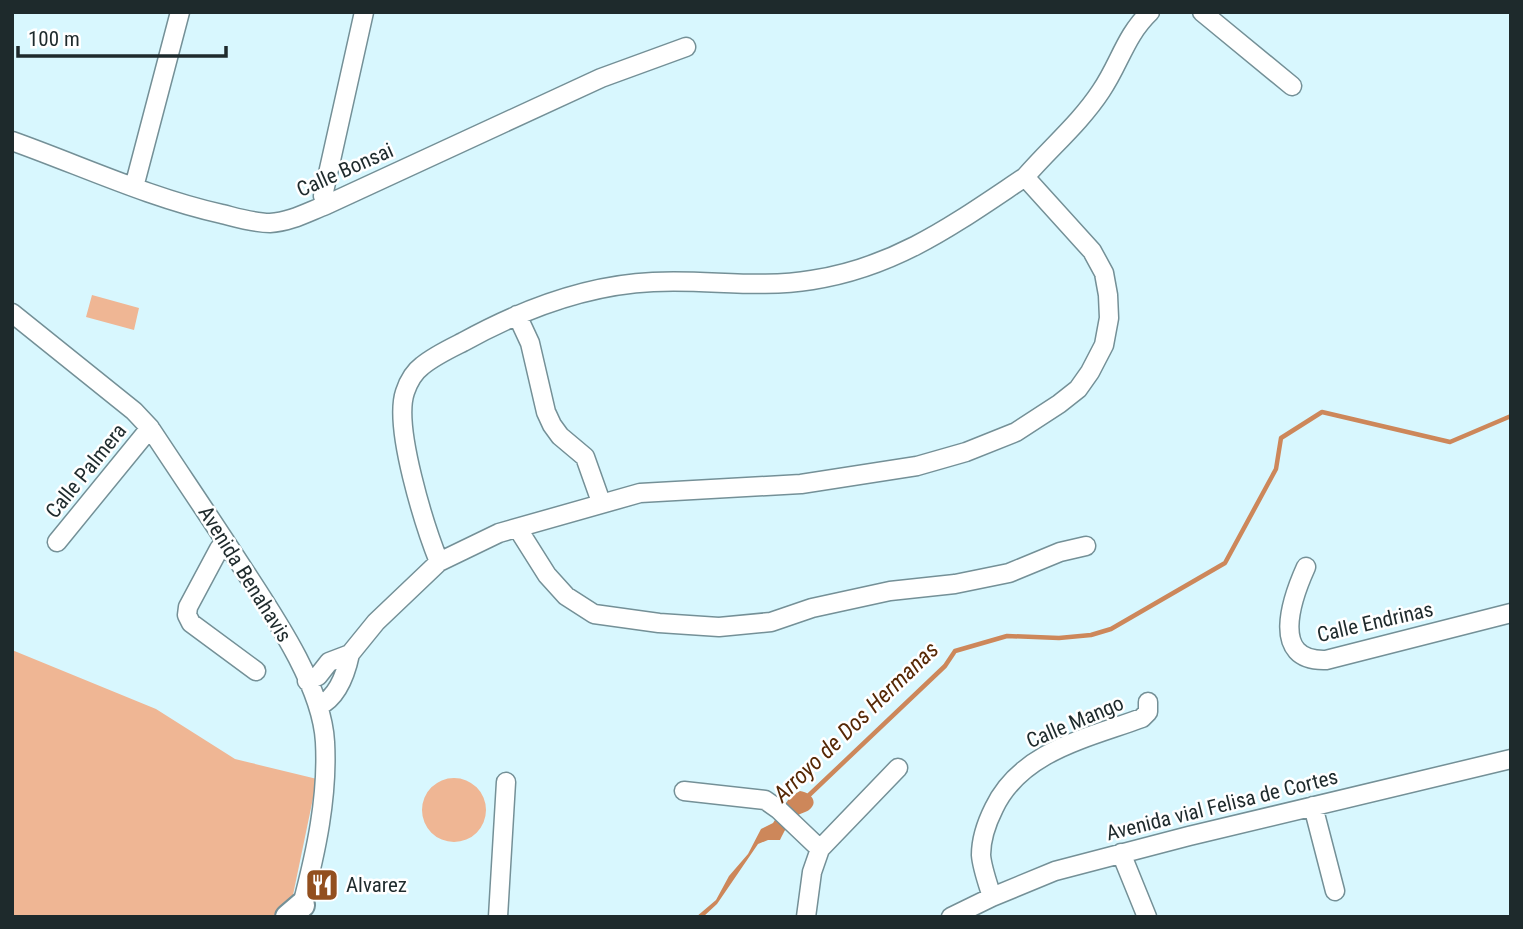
<svg xmlns="http://www.w3.org/2000/svg" width="1523" height="929" viewBox="0 0 1523 929" font-family="'Roboto Condensed',sans-serif">
<style>
.green{fill:#efb694}
.water{fill:#cd875a}
.lines{fill:none;stroke-linecap:round;stroke-linejoin:round}
.stream{stroke:#cd875a;stroke-width:4.5}
.street-casing{stroke:#749097;stroke-width:21}
.secondary-casing{stroke:#749097;stroke-width:28}
.street{stroke:#fff;stroke-width:18}
.secondary{stroke:#fff;stroke-width:24}
.labels{text-anchor:middle;dominant-baseline:central;stroke-width:5;stroke-linejoin:round;paint-order:stroke}
.street-label{font-size:21px;fill:#1e2a2c;stroke:#fff}
.poi-label{font-size:21px;fill:#1e2a2c;stroke:#fff;text-anchor:start}
.water-label{font-size:23px;font-style:italic;fill:#562805;stroke:#fff}
</style>
<rect width="100%" height="100%" fill="#d8f7fe"/>
<path class="green" d="M 92,295 L 139,308 L 134,330 L 86,317 Z
M 12,650 L 156,709 L 235,759 L 317,779 L 293,895 L 279,917 L 12,917 Z
M422 810a32 32 0 1 1 64 0a32 32 0 1 1-64 0Z"/>
<path class="water" d="M 800,791 C 809,792 820,801 809,810 C 805,813 799,813 795,818 C 787,825 784,832 780,840 L 768,840 L 758,844 L 717,904 L 703,917 L 696,917 L 716,900 L 729,876 L 748,854 L 761,829 L 773,823 L 790,797 Z"/>
<g class="lines">
<path class="stream" d="M 806,798 L 945,666 L 955,651 L 1007,636 L 1059,638 L 1091,635 L 1111,629 L 1225,563 L 1276,469 L 1281,438 L 1322,412 L 1450,442 L 1511,416"/>
<defs>
<path id="street" d="M 1202,12 L 1292,86
M 12,141 C 82,166 150,198 222,214 C 238,218 254,223 270,223 C 290,222 308,212 326,205 L 601,78 L 686,47
M 1025,177 C 1050,148 1080,123 1101,91 C 1120,63 1125,36 1150,12
M 134,187 L 180,12
M 326,205 L 323,196 L 364,12
M 12,313 L 134,411 L 150,428 C 181,475 213,522 244,570 C 274,616 322,686 325,742 C 328,797 316,852 302,905
M 517,315 L 530,343 L 546,412 L 552,425 L 560,436 L 585,457 L 601,502
M 518,529 L 547,575 L 566,596 L 594,614 L 659,623 L 719,627 L 771,622 L 812,608 L 890,591 L 955,584 L 1009,573 L 1060,552 L 1086,546
M 225,541 L 219,549 L 188,607 L 187,615 L 191,623 L 256,671
M 57,542 L 150,428
M 1306,567 C 1292,598 1269,662 1326,660 L 1511,613
M 307,681 L 318,676 L 329,662 L 350,654 L 376,622 L 439,562 L 499,533 L 640,493 L 801,484 L 917,466 L 966,452 L 1016,432 L 1059,404 L 1078,389 L 1090,372 L 1104,345 L 1109,318 L 1108,295 L 1104,273 L 1092,251 L 1025,177 C 956,223 897,267 812,280 C 760,289 706,279 653,282 C 586,285 521,310 463,342 C 449,349 434,356 422,366 C 414,372 408,383 405,392 C 393,427 425,527 439,562
M 319,706 C 338,697 346,673 350,654
M 684,791 L 765,800 L 778,809 L 820,849
M 1313,806 L 1335,891
M 1121,853 L 1147,917
M 992,897 C 988,884 982,868 981,855 C 981,839 987,822 994,808 C 1021,751 1088,738 1142,718 L 1148,712 L 1148,702
M 498,917 L 506,782
M 806,917 L 812,872 L 820,849 L 898,768
M 951,917 L 992,897 L 1055,871 L 1189,836 L 1511,759"/>
<path id="secondary" d="M 288,917 L 302,905"/>
</defs>
<use href="#street" class="street-casing"/>
<use href="#secondary" class="secondary-casing"/>
<use href="#street" class="street"/>
<use href="#secondary" class="secondary"/>
</g>
<defs>
<symbol id="restaurant-square" viewBox="-11 -11 22 22"><rect x="-9" y="-9" width="18" height="18" rx="4" fill="#924f1f" stroke="#fff"/><path d="M-5-6h1v4h1v-4h1v4h1v-4h1v5L-1.5 .5V6h-2V.5L-5-1ZM5-6V6H3V1.5H1.5Q1.5-4 5-6Z" fill="#fff"/></symbol>
</defs>
<g fill-rule="evenodd">
<use href="#restaurant-square" x="303" y="866" width="38" height="38"/>
</g>
<g class="labels">
<g class="street-label">
<text transform="translate(345 170) rotate(-24)">Calle Bonsai</text>
<text transform="translate(86 471) rotate(-51)">Calle Palmera</text>
<text transform="translate(245 574) rotate(58)">Avenida Benahavis</text>
<text transform="translate(1375 622) rotate(-13)">Calle Endrinas</text>
<text transform="translate(1075 722) rotate(-23)">Calle Mango</text>
<text transform="translate(1222 805) rotate(-14)">Avenida vial Felisa de Cortes</text>
</g>
<g class="poi-label">
<text x="346" y="885">Alvarez</text>
</g>
<g class="water-label">
<text transform="translate(856 722) rotate(-44)">Arroyo de Dos Hermanas</text>
</g>
</g>
<rect width="1523" height="929" fill="none" stroke="#1e2a2c" stroke-width="28"/>
<path d="M18 46v10h208v-10" fill="none" stroke="#1e2a2c" stroke-width="3.5"/>
<text x="28" y="46" font-size="21" fill="#1e2a2c" stroke="#ffffff" stroke-width="5" paint-order="stroke">100 m</text>
</svg>
